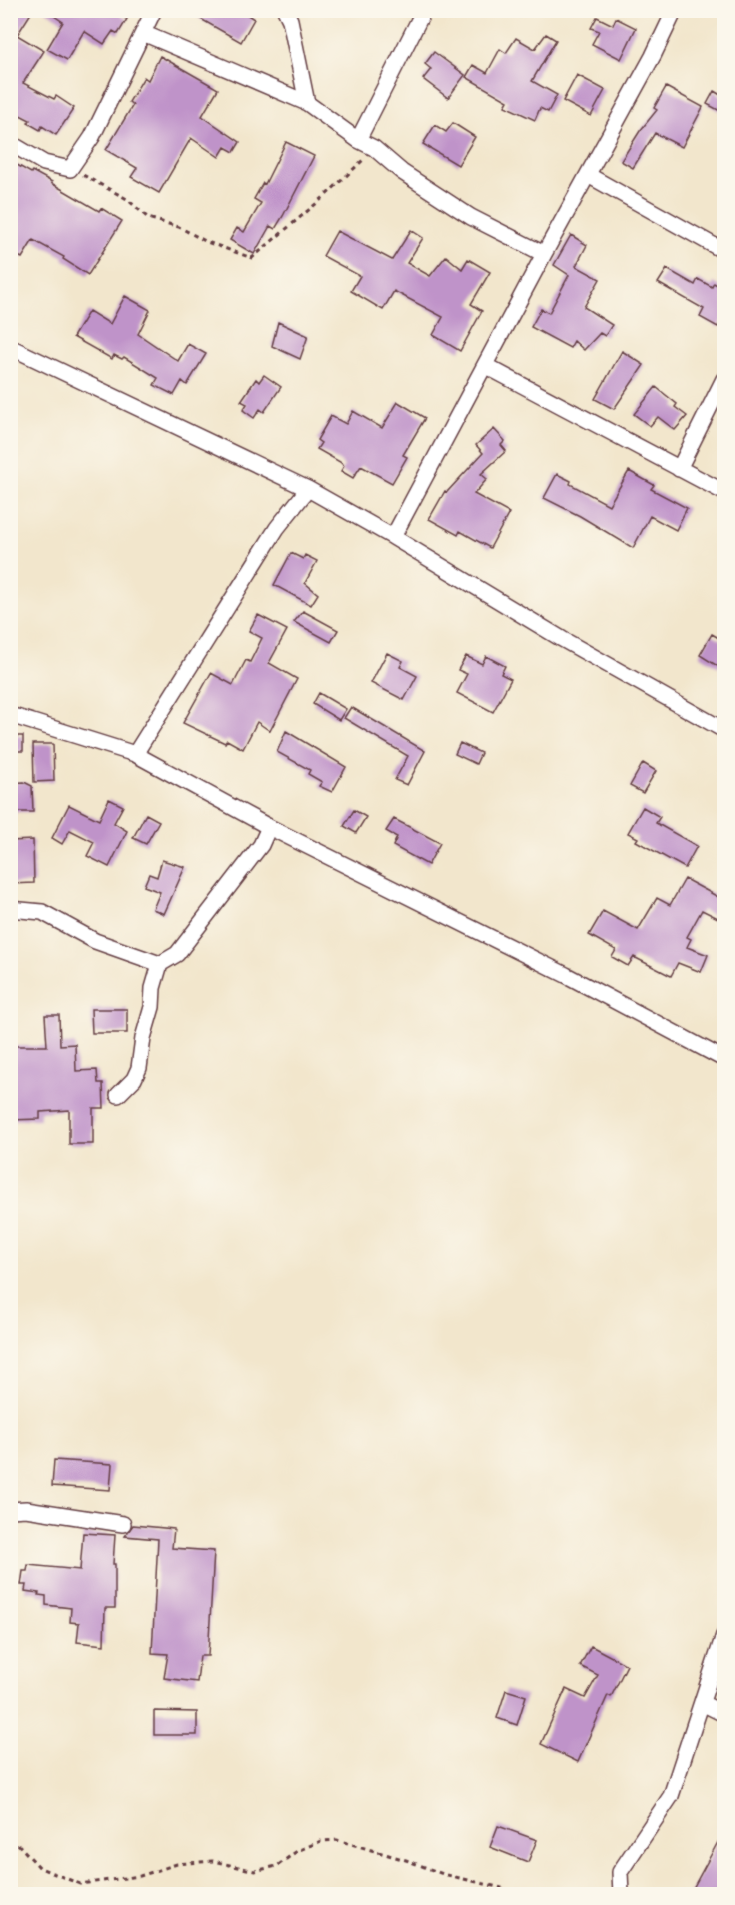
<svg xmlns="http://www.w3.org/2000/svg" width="735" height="1905" viewBox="0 0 735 1905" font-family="Mali,sans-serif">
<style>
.building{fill:#bf93c9}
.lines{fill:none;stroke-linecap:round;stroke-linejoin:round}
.minor-casing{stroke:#633d43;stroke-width:18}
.path{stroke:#633d43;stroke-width:3;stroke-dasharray:4.5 4.5;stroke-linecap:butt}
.minor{stroke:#fff;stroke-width:15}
</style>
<rect width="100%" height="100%" fill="#fbf7ec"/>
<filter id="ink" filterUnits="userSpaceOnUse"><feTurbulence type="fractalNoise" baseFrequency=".0167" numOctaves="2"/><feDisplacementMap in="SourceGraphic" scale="12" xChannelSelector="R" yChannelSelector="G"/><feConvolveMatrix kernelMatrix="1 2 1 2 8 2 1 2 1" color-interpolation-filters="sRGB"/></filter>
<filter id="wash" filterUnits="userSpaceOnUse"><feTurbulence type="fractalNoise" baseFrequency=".008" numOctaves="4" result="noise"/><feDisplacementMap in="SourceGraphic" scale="24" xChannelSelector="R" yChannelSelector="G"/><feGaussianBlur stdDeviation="1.35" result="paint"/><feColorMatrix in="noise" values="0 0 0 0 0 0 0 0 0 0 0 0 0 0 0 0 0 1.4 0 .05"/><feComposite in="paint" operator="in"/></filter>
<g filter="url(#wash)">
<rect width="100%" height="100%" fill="#f2e6cc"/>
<g id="blocks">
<path class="building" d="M 10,10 L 33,10 L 17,35 L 44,51 L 23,83 L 54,99 L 56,96 L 74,108 L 56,135 L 42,126 L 40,130 L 28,123 L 30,120 L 10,110 Z
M 45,10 L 125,10 L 121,16 L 127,19 L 118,34 L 113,31 L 104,44 L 84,31 L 67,60 L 47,49 L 63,22 Z
M 185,10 L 240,10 L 254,19 L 241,42 Z
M 597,17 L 613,25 L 616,18 L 636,28 L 621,59 L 592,44 L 599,31 L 591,28 Z
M 546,34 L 556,40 L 532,81 L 557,95 L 548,112 L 540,108 L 535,120 L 505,106 L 508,101 L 466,77 L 473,65 L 487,73 L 500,49 L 506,53 L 516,38 L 535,49 Z
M 434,52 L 465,75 L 448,98 L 423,79 L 431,69 L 425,64 Z
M 160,56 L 218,89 L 202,116 L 240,142 L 234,152 L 225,147 L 219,157 L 191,138 L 159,193 L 131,177 L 137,168 L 106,150 L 133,105 L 129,102 L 144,77 L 148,80 Z
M 577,75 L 605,90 L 591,116 L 563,101 Z
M 666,87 L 703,107 L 682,147 L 655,133 L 633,168 L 621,161 L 640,131 L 657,110 L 654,108 Z
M 714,91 L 724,97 L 724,113 L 707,104 Z
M 453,123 L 475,137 L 458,165 L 423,144 L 435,125 L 446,132 Z
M 286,142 L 314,156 L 283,216 L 275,229 L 270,226 L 254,254 L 230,240 L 237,228 L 244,232 L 261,203 L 254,199 L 263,183 L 265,184 Z
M 10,161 L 31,173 L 32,171 L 52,182 L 51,183 L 99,211 L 101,208 L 122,221 L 88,275 L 63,259 L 64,257 L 33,240 L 22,258 L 10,252 Z
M 411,230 L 423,238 L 407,263 L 430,276 L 446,256 L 462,269 L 468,259 L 490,272 L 471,304 L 482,311 L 460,351 L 433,335 L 443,317 L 394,291 L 383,310 L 351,291 L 360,276 L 323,256 L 337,231 L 392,260 Z
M 571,235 L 587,245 L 576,266 L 600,279 L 584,307 L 612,325 L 605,336 L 600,333 L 584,350 L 574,341 L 570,348 L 531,327 L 541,309 L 549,313 L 569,275 L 554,265 Z
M 667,269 L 695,285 L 698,279 L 712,287 L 714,283 L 724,289 L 724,316 L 718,327 L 700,317 L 704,309 L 658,283 Z
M 125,296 L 150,310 L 138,334 L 178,361 L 188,344 L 206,354 L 187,385 L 182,381 L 174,395 L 154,385 L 158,378 L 124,357 L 122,359 L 114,355 L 112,359 L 73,337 L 89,311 L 110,324 Z
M 278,322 L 308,336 L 300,359 L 272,346 Z
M 622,351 L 644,365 L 614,409 L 595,399 Z
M 264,375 L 281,387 L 264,412 L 260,409 L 254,418 L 243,410 L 247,404 L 241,401 L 256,379 L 259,382 Z
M 656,387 L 677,404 L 675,407 L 687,416 L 675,430 L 658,417 L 650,426 L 634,414 Z
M 398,402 L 425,418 L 403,455 L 407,457 L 392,483 L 361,466 L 353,478 L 341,471 L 344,466 L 340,462 L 317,449 L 321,443 L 317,440 L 331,416 L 346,424 L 353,411 L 382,428 Z
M 494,429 L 505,441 L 501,445 L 506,451 L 481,474 L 487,479 L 474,494 L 509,513 L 490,548 L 460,531 L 458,535 L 429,519 L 445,491 L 447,492 L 483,453 L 476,445 Z
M 629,471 L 654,485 L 651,489 L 687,508 L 676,530 L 650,516 L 633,548 L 580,516 L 544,498 L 557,474 L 571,481 L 570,484 L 609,505 Z
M 291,553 L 303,559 L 305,555 L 317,561 L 305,583 L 318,594 L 311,605 L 274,585 Z
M 303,611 L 338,630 L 331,642 L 294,622 Z
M 258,615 L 287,630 L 269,663 L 297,679 L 270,731 L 257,722 L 243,749 L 227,740 L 225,743 L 183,723 L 211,673 L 233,685 L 246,660 L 250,662 L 262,638 L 249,631 Z
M 712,634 L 724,641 L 724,657 L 719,667 L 700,655 Z
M 387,653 L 403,661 L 400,667 L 417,676 L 404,700 L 371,683 Z
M 466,656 L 482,664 L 486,656 L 505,666 L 501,674 L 511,679 L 493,712 L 457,693 L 467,674 L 458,670 Z
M 319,693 L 346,709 L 339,720 L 313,704 Z
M 351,707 L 425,751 L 407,785 L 395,780 L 408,756 L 344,718 Z
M 286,731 L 346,767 L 332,792 L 319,786 L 322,782 L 308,774 L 310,770 L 277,752 Z
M 10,736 L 23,736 L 23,751 L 10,751 Z
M 460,743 L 481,753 L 476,764 L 455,754 Z
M 33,744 L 53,744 L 54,781 L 34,782 Z
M 643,763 L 656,771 L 643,793 L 630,786 Z
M 24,782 L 32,786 L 33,812 L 10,812 L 10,783 Z
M 109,799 L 123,806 L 114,823 L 127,831 L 109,867 L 87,856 L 94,842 L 70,830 L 62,844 L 52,838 L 69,805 L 99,820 Z
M 643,807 L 660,817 L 656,823 L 697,846 L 685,868 L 636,841 L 638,838 L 628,833 Z
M 354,810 L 366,817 L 356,833 L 344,826 Z
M 146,814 L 159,821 L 146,844 L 133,838 Z
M 394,819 L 440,843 L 428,865 L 393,846 L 397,837 L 386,831 Z
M 33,840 L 34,883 L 10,884 L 10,841 Z
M 162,860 L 185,867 L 164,914 L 153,909 L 160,892 L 144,886 L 149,874 L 157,877 Z
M 685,879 L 724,900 L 724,921 L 702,910 L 687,937 L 691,939 L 687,947 L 708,955 L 701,972 L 678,963 L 671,976 L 634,957 L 628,966 L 612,957 L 616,950 L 589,935 L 603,911 L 638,930 L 657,898 L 670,905 Z
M 91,1009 L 127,1009 L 127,1033 L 92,1033 Z
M 45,1015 L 59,1015 L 60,1045 L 75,1044 L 76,1071 L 97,1070 L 98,1083 L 103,1083 L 104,1108 L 93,1108 L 93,1144 L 69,1144 L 69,1110 L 40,1112 L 40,1119 L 10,1120 L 10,1046 L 47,1046 Z
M 54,1460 L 112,1464 L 110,1490 L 52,1486 Z
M 133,1525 L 174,1529 L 172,1548 L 214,1551 L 208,1656 L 200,1656 L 197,1682 L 164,1678 L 168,1654 L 152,1653 L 158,1539 L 125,1536 Z
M 83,1533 L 115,1535 L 113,1564 L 115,1564 L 115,1608 L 105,1608 L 104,1645 L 77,1642 L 79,1623 L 70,1622 L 71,1608 L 46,1605 L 46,1596 L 38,1595 L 39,1593 L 25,1591 L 26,1585 L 21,1585 L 23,1571 L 27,1571 L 28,1565 L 80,1570 Z
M 591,1646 L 627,1665 L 611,1697 L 608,1695 L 578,1762 L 541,1744 L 566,1689 L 585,1698 L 598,1675 L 580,1666 Z
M 506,1690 L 526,1696 L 517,1725 L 497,1718 Z
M 154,1711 L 197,1712 L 197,1735 L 154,1735 Z
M 498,1826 L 537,1840 L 528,1862 L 490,1847 Z
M 724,1831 L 724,1894 L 690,1894 Z"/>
</g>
</g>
<g filter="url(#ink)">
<use href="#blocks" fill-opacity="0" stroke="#633d43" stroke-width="1.5"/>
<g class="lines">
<defs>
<path id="minor" d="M 285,10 L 290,20 L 307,103
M 143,33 L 307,103 L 358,140 L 374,148 L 402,172 L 471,217 L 544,254
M 358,140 L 424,10
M 10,143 L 44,163 L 70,169 L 92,137 L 154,10
M 588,175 L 724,251
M 10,347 L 308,489 L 393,537 L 562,639 L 724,730
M 486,366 L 724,492
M 679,469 L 724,379
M 393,537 L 544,254 L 653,56 L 675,10
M 10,715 L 135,754 L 277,528 L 308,489
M 135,754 L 269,827 L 566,975 L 724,1059
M 10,909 L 42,912 L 95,941 L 160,964 L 177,954 L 261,845 L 269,827
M 118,1095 L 134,1079 L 139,1068 L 143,1038 L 152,1007 L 153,988 L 160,964
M 10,1510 L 26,1509 L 123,1524
M 702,1703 L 724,1714
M 621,1894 L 620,1872 L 671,1796 L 724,1635"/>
</defs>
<use href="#minor" class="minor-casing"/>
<path class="path" d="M 83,175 L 127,199 L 148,218 L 179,227 L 207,242 L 252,258 L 324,197 L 363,160
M 10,1840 L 16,1842 L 40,1868 L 80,1884 L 140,1876 L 177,1864 L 213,1861 L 255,1871 L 277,1866 L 297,1851 L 321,1841 L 337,1840 L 406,1860 L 443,1874 L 527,1894"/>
<use href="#minor" class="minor"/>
</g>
</g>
<rect width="735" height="1905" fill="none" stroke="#fbf7ec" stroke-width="36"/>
</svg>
